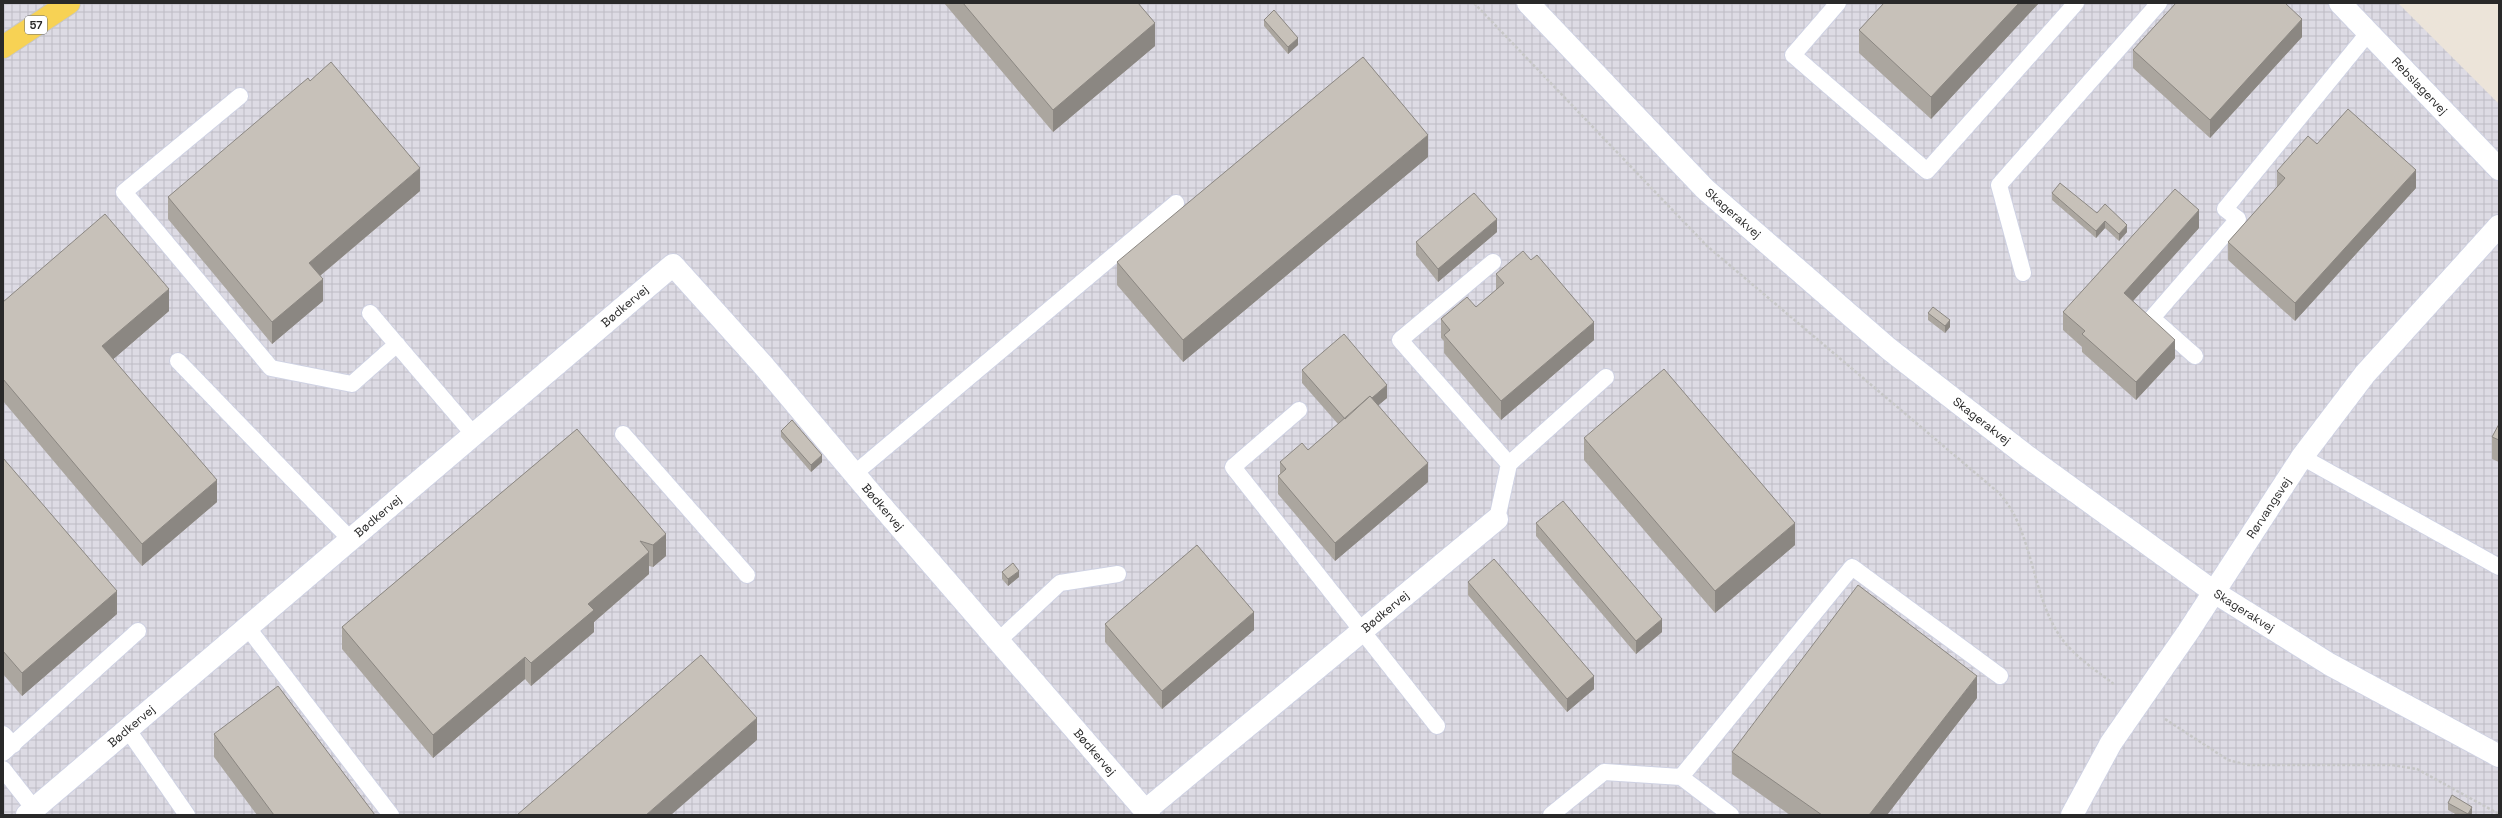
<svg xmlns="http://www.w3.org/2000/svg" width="2502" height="818" viewBox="0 0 2502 818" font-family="'Space Grotesk',sans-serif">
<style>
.industrial{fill:url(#industrial-grid)}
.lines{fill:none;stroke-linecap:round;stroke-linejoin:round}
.service-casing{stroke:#cfd2e3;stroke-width:18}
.minor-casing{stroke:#cfd2e3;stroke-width:24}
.tertiary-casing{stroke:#cfd2e3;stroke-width:24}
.primary-casing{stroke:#c7c7c7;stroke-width:24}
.path{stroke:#c7c7c7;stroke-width:2.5;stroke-dasharray:3 2;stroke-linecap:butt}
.service{stroke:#fff;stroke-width:16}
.minor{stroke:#fff;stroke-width:22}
.tertiary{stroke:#fff;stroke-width:22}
.primary{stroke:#f7d254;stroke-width:22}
.wall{fill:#aba69f}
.shaded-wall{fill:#8b8782}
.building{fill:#c7c1b9;stroke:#8b8782}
.labels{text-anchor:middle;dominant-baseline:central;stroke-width:3.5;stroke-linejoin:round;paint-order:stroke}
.shield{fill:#fff;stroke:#696969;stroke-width:1}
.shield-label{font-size:11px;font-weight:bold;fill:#292929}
.street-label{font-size:12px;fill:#292929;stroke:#fff}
</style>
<defs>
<pattern id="industrial-grid" width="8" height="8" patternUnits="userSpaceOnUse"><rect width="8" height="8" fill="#dddbe4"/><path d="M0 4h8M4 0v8" fill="none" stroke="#bebcc4"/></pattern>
</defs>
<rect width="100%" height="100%" fill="#ece4d9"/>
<path class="industrial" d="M 3,3 L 2398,3 L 2499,104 L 2499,815 L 3,815 Z"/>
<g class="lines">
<defs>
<path id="service" d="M 1838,3 L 1793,55 L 1927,171 L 2076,3
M 240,96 L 124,192 L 271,368 L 352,384 L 397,344
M 1493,262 L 1400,340 L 1509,464
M 2023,273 L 1999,185 L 2159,3
M 370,313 L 474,435
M 2195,356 L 2152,318 L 2238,219 L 2225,209 L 2369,32
M 178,361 L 351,540
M 1299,410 L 1233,467 L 1437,726
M 623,434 L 747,575
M 2302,457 L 2499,567
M 854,474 L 1176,203
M 1497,519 L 1509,464 L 1606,377
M 248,628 L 391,815
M 998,641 L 1060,583 L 1118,574
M 128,730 L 187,815
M 3,734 L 13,745
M 3,753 L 138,631
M 3,769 L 35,810
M 1551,815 L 1604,772 L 1681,777
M 1731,815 L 1681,777 L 1852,567 L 2000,676"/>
<g id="minor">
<path id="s1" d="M 2340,3 L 2499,169"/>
<path id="s2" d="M 1145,811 L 1497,519"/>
<path id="s3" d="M 27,815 L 673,265 L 763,365 L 879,503 L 1149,815"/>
<path id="s4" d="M 2072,815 L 2111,743 L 2188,632 L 2302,457 L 2365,374 L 2499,226"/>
</g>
<g id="tertiary">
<path id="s5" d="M 1528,3 L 1705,189 L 1889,349 L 2028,457 L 2214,592 L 2329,664 L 2499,756"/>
</g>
<path id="primary" d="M 3,47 L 69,3"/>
</defs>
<use href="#service" class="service-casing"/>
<use href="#minor" class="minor-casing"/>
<use href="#tertiary" class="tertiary-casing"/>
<use href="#primary" class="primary-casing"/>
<path class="path" d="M 1474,3 L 1707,246 L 1999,493 C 2034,531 2031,597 2062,639 C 2075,657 2097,671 2115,685
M 2165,719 L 2228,760 L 2248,765 L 2392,765 L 2417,769 L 2499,814"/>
<use href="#service" class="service"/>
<use href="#minor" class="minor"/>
<use href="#tertiary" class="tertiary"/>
<use href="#primary" class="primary"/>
</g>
<path class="wall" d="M 944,3 L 1138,3 L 1155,46 L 1053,132 Z
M 1884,3 L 2039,3 L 1931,119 L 1859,53 L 1859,30 Z
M 1264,20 L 1298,45 L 1288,54 L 1264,26 Z
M 2302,37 L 2210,138 L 2133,68 L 2133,50 Z
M 310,81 L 420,191 L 320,276 L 323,301 L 272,344 L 168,219 L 168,197 Z
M 2317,144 L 2416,188 L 2295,321 L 2228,260 L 2228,242 L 2277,187 L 2277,171 Z
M 1428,157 L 1183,362 L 1117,285 L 1117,262 Z
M 2052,193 L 2097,213 L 2127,232 L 2119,241 L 2105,228 L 2096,238 L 2052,200 Z
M 2199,228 L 2133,301 L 2175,358 L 2136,400 L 2082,352 L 2082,347 L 2063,330 L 2063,312 Z
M 1497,232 L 1438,282 L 1416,255 L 1416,242 Z
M 1496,274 L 1594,340 L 1501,420 L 1444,353 L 1444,341 L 1441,338 L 1441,319 L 1476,307 L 1496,290 Z
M 3,302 L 169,311 L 113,359 L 217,502 L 142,566 L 3,401 Z
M 1928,313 L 1950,327 L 1945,333 L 1928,320 Z
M 1302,370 L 1387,398 L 1378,405 L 1428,482 L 1335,561 L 1278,494 L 1278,476 L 1280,474 L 1280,462 L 1308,450 L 1338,424 L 1302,383 Z
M 2499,424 L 2499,462 L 2492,459 L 2492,437 Z
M 577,429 L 666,556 L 653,567 L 649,566 L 649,574 L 594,622 L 594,632 L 531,686 L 525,679 L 433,758 L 342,649 L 342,627 Z
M 781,431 L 822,462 L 811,472 L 781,437 Z
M 1584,438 L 1795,545 L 1715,613 L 1584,460 Z
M 3,458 L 117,614 L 22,696 L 3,674 Z
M 1536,523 L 1662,632 L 1636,654 L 1536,536 Z
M 1002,572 L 1019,577 L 1008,586 L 1002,579 Z
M 1468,582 L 1594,689 L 1567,712 L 1468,595 Z
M 1105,624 L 1254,630 L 1162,709 L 1105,642 Z
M 1977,698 L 1887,815 L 1790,815 L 1732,774 L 1732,752 Z
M 214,734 L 375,815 L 257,815 L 214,757 Z
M 2448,803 L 2472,813 L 2471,815 L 2457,815 L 2448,810 Z"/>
<path class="shaded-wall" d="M 2019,3 L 2039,3 L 1931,119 L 1931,97 Z
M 2302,19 L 2302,37 L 2210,138 L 2210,120 Z
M 1155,23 L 1155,46 L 1053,132 L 1053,110 Z
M 1298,38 L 1298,45 L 1288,54 L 1288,47 Z
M 1428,135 L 1428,157 L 1183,362 L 1183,340 Z
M 420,168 L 420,191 L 309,285 L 309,263 Z
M 2416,170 L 2416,188 L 2295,321 L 2295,303 Z
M 2199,210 L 2199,228 L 2124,311 L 2124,293 Z
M 1497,219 L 1497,232 L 1438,282 L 1438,269 Z
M 2105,221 L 2105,228 L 2096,238 L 2096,231 Z
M 2127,225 L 2127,232 L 2119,241 L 2119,234 Z
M 323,279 L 323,301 L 272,344 L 272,322 Z
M 169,289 L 169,311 L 102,369 L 102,346 Z
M 1950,320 L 1950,327 L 1945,333 L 1945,326 Z
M 1594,322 L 1594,340 L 1501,420 L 1501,401 Z
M 2175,340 L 2175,358 L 2136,400 L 2136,382 Z
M 1387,385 L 1387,398 L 1346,433 L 1346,420 Z
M 822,455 L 822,462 L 811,472 L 811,465 Z
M 1428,463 L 1428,482 L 1335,561 L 1335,543 Z
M 217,480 L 217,502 L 142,566 L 142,544 Z
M 1795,523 L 1795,545 L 1715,613 L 1715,591 Z
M 666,534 L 666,556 L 653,567 L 653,545 Z
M 649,552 L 649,574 L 594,622 L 594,632 L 531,686 L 531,663 L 588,604 Z
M 1019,571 L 1019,577 L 1008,586 L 1008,579 Z
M 117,591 L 117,614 L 22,696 L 22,673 Z
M 1254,612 L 1254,630 L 1162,709 L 1162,691 Z
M 1662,619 L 1662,632 L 1636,654 L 1636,641 Z
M 525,657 L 525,679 L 433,758 L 433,735 Z
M 1594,676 L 1594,689 L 1567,712 L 1567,699 Z
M 1977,676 L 1977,698 L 1887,815 L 1869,815 Z
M 757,718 L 757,740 L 671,815 L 646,815 Z
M 2472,807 L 2472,813 L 2471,815 L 2468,815 Z"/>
<path class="building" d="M 963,3 L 1138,3 L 1155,23 L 1053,110 Z
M 1884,3 L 2019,3 L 1931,97 L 1859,30 Z
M 2176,3 L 2285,3 L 2302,19 L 2210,120 L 2133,50 Z
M 1274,10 L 1298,38 L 1288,47 L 1264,20 Z
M 1363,57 L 1428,135 L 1183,340 L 1117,262 Z
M 331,62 L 420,168 L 309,263 L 323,279 L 272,322 L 168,197 L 308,78 L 310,81 Z
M 2348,109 L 2416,170 L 2295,303 L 2228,242 L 2285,178 L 2277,171 L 2308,136 L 2317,144 Z
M 2060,183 L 2097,213 L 2105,204 L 2127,225 L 2119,234 L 2105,221 L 2096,231 L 2052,193 Z
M 2175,189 L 2199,210 L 2124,293 L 2175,340 L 2136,382 L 2082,334 L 2085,331 L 2063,312 Z
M 1474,193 L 1497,219 L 1438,269 L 1416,242 Z
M 105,214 L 169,289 L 102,346 L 217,480 L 142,544 L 3,379 L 3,302 Z
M 1523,251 L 1531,260 L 1537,255 L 1594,322 L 1501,401 L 1444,335 L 1450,330 L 1441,319 L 1467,297 L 1476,307 L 1504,283 L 1496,274 Z
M 1933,307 L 1950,320 L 1945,326 L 1928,313 Z
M 1344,334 L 1387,385 L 1372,398 L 1370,396 L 1345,419 L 1302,370 Z
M 1664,369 L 1795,523 L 1715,591 L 1584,438 Z
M 1370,396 L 1428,463 L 1335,543 L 1278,476 L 1286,469 L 1280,462 L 1302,443 L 1308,450 Z
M 792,420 L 822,455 L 811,465 L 781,431 Z
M 2499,424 L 2499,440 L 2492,437 Z
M 577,429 L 666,534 L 653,545 L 640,541 L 649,552 L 588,604 L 594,610 L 531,663 L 525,657 L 433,735 L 342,627 Z
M 3,458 L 117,591 L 22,673 L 3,651 Z
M 1563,501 L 1662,619 L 1636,641 L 1536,523 Z
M 1197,545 L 1254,612 L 1162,691 L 1105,624 Z
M 1494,559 L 1594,676 L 1567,699 L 1468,582 Z
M 1013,563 L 1019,571 L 1008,579 L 1002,572 Z
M 1858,585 L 1977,676 L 1869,815 L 1822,815 L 1732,752 Z
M 701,655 L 757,718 L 646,815 L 517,815 Z
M 278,686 L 375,815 L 274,815 L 214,734 Z
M 2452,795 L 2472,807 L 2468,814 L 2448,803 Z"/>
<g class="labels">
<rect class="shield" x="25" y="16" width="22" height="18" rx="3"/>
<g class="shield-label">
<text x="36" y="25">57</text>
</g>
<g class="street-label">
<text stroke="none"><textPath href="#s1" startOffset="115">Rebslagervej</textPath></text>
<text stroke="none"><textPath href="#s5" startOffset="294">Skagerakvej</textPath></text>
<text stroke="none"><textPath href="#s3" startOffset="785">Bødkervej</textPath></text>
<text stroke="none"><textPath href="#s5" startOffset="618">Skagerakvej</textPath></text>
<text stroke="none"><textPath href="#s3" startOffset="1169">Bødkervej</textPath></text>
<text stroke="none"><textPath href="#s4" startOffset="365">Rørvangsvej</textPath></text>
<text stroke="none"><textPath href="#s3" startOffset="461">Bødkervej</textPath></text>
<text stroke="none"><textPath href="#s5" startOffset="942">Skagerakvej</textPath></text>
<text stroke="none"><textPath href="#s2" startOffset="312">Bødkervej</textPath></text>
<text stroke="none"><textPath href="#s3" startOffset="137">Bødkervej</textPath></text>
<text stroke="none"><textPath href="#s3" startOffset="1493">Bødkervej</textPath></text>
</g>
</g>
<rect width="2502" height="818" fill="none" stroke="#292929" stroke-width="8"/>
</svg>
